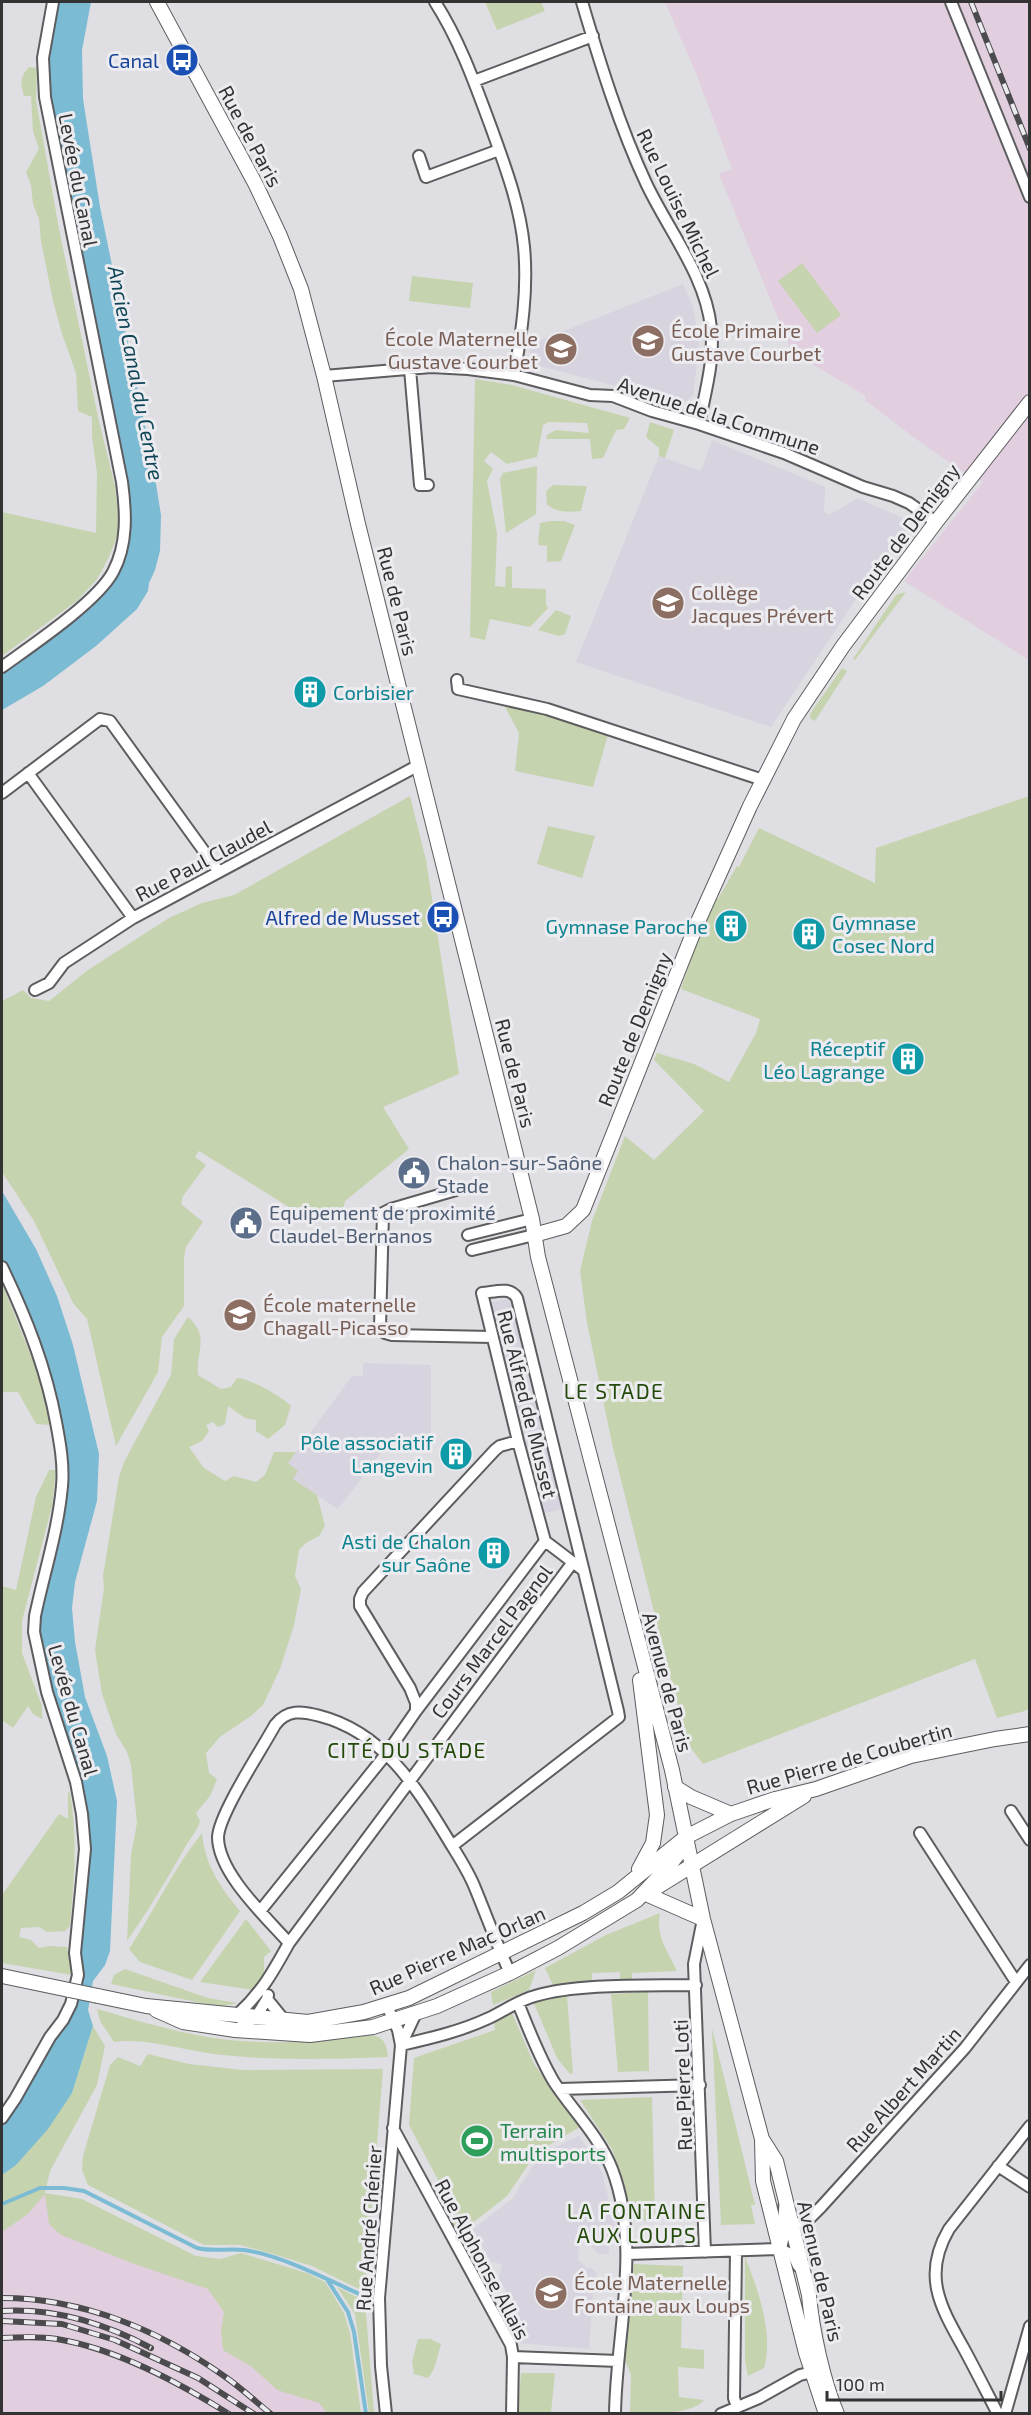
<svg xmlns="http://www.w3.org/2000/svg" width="1031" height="2415" viewBox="0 0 1031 2415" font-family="'Exo 2',sans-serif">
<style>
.built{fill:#d7d3df}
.industrial{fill:#e1cede}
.green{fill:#c6d3af}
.water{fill:#7bbbd4}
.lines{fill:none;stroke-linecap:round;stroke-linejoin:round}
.stream{stroke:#7bbbd4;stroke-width:4}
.street-casing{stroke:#5d5c5f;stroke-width:14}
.secondary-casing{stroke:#5d5c5f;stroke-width:16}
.street{stroke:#fff;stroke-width:10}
.secondary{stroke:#fff;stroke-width:14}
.rail-casing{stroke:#4b4a4c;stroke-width:6}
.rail{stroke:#ecebef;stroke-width:4;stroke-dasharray:11;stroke-linecap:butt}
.secondary-bridge-casing{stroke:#5d5c5f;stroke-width:16;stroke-linecap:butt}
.secondary-bridge{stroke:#fff;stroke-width:14}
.labels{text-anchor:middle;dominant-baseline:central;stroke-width:6;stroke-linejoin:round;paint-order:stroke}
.transit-label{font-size:20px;fill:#164399;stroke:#ecebef;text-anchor:end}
.street-label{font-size:20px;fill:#333334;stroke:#ecebef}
.education-label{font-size:20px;fill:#785e54;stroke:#ecebef;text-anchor:start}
.culture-label{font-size:20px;fill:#0d838f;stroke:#ecebef;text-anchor:end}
.service-label{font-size:20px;fill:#4e5e75;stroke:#ecebef;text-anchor:start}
.leisure-label{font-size:20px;fill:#27864d;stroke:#ecebef;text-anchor:start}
.water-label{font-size:21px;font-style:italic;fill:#0d4557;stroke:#ecebef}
.neighbourhood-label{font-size:21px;letter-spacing:1.5px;fill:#234a0a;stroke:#ecebef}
</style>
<rect width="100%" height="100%" fill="#dfdee2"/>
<path class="built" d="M 683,284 L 693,307 L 699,344 L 693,395 L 688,400 L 680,403 L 540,366 L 534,362 L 530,353 L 531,344 Z
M 712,440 L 825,487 L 824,512 L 829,515 L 858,498 L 902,518 L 906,525 L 906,533 L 875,579 L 866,578 L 862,590 L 771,727 L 576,662 L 659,456 L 701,471 Z
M 510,1298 L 562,1509 L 541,1514 L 489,1303 Z
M 363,1363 L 431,1365 L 431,1437 L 395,1436 L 395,1449 L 384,1449 L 338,1509 L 292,1479 L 288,1463 L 352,1376 L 363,1376 Z
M 579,2136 L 602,2172 L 616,2231 L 609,2232 L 609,2254 L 598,2254 L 586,2241 L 579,2241 L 578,2259 L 588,2269 L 590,2267 L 598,2274 L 594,2278 L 589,2349 L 518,2343 L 516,2308 L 499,2278 L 502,2264 L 491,2262 L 473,2229 L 512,2199 L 536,2161 L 548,2151 Z"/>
<path class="industrial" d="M 665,2 L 1029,2 L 1029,660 L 904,581 L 983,482 L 960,470 L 912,436 L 865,400 L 866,396 L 792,352 L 719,174 L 732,169 L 696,73 Z
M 45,2193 L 165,2245 L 339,2414 L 2,2414 L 2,2232 L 28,2214 Z"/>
<path class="green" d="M 485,2 L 541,2 L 545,11 L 497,30 Z
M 29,67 L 37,68 L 36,100 L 59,229 L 98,417 L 115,486 L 120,529 L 108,559 L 97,579 L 78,600 L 2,656 L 2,512 L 96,533 L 97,473 L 92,436 L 92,417 L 78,411 L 76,373 L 62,334 L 53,301 L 41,241 L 39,219 L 33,204 L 31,185 L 26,172 L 39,149 L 33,131 L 31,96 L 24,96 C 20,83 20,77 29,67 Z
M 802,263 L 841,315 L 817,333 L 778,281 Z
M 412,276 L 473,283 L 470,308 L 409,301 Z
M 475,379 L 512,385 L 630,418 L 624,429 L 616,430 L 603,458 L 592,459 L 590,439 L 546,439 L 547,435 L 556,430 L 589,433 L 587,423 L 549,422 L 543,425 L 537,457 L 507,464 L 491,452 L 484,461 L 493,469 L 487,481 L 497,533 L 495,586 L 505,587 L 506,567 L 512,566 L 512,588 L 546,589 L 546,604 L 548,608 L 530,627 L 490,619 L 485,640 L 470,637 Z
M 650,422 L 674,430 L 665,458 L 659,456 L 659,448 L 646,437 Z
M 537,466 L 536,514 L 506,533 L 500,479 L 503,473 Z
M 553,485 L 587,486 L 581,511 C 569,512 556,513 547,504 L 546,491 Z
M 550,521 L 564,521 L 575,525 L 561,561 L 547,562 L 547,546 L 538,545 L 540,523 Z
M 906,592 L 855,660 L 853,659 L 896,595 Z
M 556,610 L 571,616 L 565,634 L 559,636 L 538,630 Z
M 842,668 L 847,671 L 815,721 L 810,718 L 810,714 Z
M 504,705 L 549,715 L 608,735 L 593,787 L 515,771 L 519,733 Z
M 410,796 L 426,860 L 459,1074 L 383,1107 L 409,1149 L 345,1201 L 343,1211 L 333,1218 L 308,1219 L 199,1151 L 195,1157 L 206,1165 L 183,1196 L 181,1204 L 203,1222 L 186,1247 L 184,1259 L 184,1306 L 162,1337 L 158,1372 L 116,1446 L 87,1319 L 73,1303 L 34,1221 L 2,1172 L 2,1001 L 23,990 L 31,998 L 49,1001 L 88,970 L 169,918 L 202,903 L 234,895 Z
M 1029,796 L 1029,1708 L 1025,1711 L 997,1718 L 975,1659 L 703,1764 L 687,1743 L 613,1448 L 587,1323 L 580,1271 L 592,1221 L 625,1136 L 654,1160 L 704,1111 L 654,1060 L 657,1053 L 694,1064 L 729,1082 L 756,1033 L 760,1019 L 681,989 L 700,932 L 715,898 L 718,899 L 737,866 L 739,867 L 759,828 L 875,883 L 876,848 Z
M 548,826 L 595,836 L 582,878 L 537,864 Z
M 2,1283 L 38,1374 L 51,1425 L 36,1424 L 18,1392 L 2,1392 Z
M 188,1317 C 210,1337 196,1350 198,1375 L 221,1389 L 231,1387 L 237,1378 C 251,1379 281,1396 291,1406 L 285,1425 L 268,1439 L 256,1431 L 256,1420 L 245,1418 L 228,1406 L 225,1424 L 218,1427 L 213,1422 L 206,1425 L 209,1431 L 202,1441 L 189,1447 L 204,1468 L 225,1481 L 234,1476 L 256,1482 L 265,1475 L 274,1452 L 296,1452 L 288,1463 L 298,1471 L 293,1479 L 317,1495 L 325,1526 L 319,1536 L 306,1543 L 299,1550 L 295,1576 L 301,1589 L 294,1625 L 280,1669 L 263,1705 L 251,1716 L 220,1737 L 206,1753 L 209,1773 L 217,1779 L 210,1796 L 196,1813 L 200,1821 C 197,1832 189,1839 184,1849 C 166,1881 148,1911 127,1941 L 131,1855 L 137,1823 L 131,1765 L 127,1752 L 116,1734 L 102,1694 L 95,1650 L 104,1588 L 103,1576 L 119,1477 L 125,1460 L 171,1375 L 174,1339 Z
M 49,1470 L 56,1470 L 52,1506 L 22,1621 L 22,1653 L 42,1706 L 42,1719 L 33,1714 L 28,1706 L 13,1728 L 2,1720 L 2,1586 L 16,1590 L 36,1497 Z
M 68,1791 L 70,1793 C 78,1838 74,1881 70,1926 L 65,1931 L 47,1932 L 39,1927 L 21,1928 L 19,1937 L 31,1940 L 39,1948 L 50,1946 L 67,1947 L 72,1975 L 2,1963 L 2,1895 L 59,1814 L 68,1819 Z
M 202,1833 C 205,1865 220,1887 240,1911 L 192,1980 L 140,1962 L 129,1949 C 154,1911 174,1868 202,1833 Z
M 660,1913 C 655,1935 668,1952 677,1971 L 632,1973 L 632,1982 L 620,1982 L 620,1972 L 592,1973 L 592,1983 L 553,1985 L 545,1968 L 606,1935 Z
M 246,1919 L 271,1951 L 264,1957 L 264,1972 L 253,1990 L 200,1982 Z
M 125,1969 L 208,1998 L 237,2003 L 220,2007 L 111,1984 L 114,1975 Z
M 536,1970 L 529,1990 L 493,2005 L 491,1992 Z
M 648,1992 L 649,2071 L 618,2072 L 611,1994 Z
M 567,1996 L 573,2073 L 570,2074 L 557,2058 L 533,2001 Z
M 97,2009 C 135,2020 174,2032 214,2038 C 266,2046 319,2041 371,2035 C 384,2037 387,2044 388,2057 C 332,2059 278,2061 223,2055 C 190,2052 144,2037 114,2042 L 100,2021 Z
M 512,2013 L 534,2064 L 580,2127 L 537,2152 L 507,2196 L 456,2236 L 437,2200 L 446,2195 L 409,2125 L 414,2058 L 495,2030 L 494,2021 Z
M 93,2026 L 105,2046 L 97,2085 L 50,2171 L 45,2193 L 82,2199 L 196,2256 L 220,2259 L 241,2253 L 307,2273 L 325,2282 L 344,2313 L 350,2333 L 361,2413 L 327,2413 L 319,2403 L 277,2390 L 252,2367 L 223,2350 L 221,2331 L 224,2312 L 208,2289 L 137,2265 L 61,2235 L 49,2224 L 45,2194 L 28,2214 L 2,2232 L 2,2175 L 16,2165 L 72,2093 Z
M 712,2028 L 755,2205 L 751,2205 L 755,2224 L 721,2225 Z
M 148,2054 L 189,2064 L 243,2070 L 383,2069 L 365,2292 L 312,2266 L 270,2253 L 240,2245 L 204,2245 L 88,2185 L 82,2170 L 83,2156 L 110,2065 L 118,2057 L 140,2066 Z
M 652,2097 L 655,2220 L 631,2221 L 625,2187 L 612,2149 L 580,2100 Z
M 745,2257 C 758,2289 774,2334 764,2368 L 748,2376 L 745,2360 Z
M 634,2264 L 683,2266 L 681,2348 L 704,2350 L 704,2369 L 678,2367 L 679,2397 L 704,2400 C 693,2415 651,2413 630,2413 L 631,2374 L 622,2354 L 630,2313 Z
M 337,2287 L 365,2301 L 374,2413 L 369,2413 L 355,2314 Z
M 418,2339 L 430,2339 L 441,2344 L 434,2369 L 428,2378 L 414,2374 L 412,2362 Z
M 521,2373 L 555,2373 L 551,2413 L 518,2413 Z"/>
<path class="water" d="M 60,2 L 91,2 L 82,50 L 83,99 L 100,207 L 152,459 L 161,515 L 160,551 L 155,570 L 149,583 L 148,591 L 137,609 L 96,646 L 43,686 L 2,710 L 2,673 L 88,606 L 128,545 L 130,520 L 50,109 C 48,70 48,39 60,2 Z
M 2,1191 L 36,1249 L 57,1296 L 73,1345 L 99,1454 L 97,1501 L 75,1582 L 72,1608 L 75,1642 L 85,1697 L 107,1756 L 117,1801 L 110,1951 L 105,1965 L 93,1981 L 88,2010 L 93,2026 L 72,2093 L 48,2129 L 16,2165 L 2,2175 L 2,2124 L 17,2105 L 41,2060 L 77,2006 L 81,1978 L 81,1782 L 73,1752 L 54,1699 L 37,1630 L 43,1592 L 60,1534 L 63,1517 L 67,1466 L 66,1448 L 57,1401 L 41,1345 L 24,1303 L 2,1259 Z"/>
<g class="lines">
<path class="stream" d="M 2,2204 L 40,2188 L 64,2188 L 84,2191 L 197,2248 C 213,2252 228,2248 244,2250 C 282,2255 330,2281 366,2297
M 328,2281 L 348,2312 L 354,2332 L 366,2414"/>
<defs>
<path id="street" d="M 435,2 C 460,41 475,84 491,127 C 505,166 520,205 524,247 C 528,289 522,332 514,375
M 582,2 C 600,63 619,125 646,183 C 668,230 706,276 711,328 C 715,359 705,393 699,424
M 951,2 L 1030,197
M 474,81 L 593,36
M 419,156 L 426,177 L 499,150
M 410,369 L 420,485 L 428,485
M 324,376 L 431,367 L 468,369 L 514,375 L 590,395 L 613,396 L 652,411 L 699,424 L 784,453 L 863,487 L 893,496 L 909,503 L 936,522
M 2,667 C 31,646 97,602 113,572 C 128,544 126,512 122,482 L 45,97 L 43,58 L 53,2
M 457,680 L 458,689 L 547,709 L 763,780
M 28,773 L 133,918
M 2,793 L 100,719 L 110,721 L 219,872
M 35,990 L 49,983 L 64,963 L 133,918 L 419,765
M 456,1190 L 391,1209 L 383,1213 L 380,1327 L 385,1333 L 392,1335 L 492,1337
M 468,1235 L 532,1219
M 472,1250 L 534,1235
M 2,1267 C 26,1317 46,1367 56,1422 C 60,1443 64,1465 62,1486 C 58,1531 44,1573 35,1616 L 34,1632 L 47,1692 L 76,1782 L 82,1814 L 85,1849 L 75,1953 L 78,1975 L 71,2004 L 63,2020 L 50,2037 L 15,2099 L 2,2118
M 416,1711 L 545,1541
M 1011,1811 L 1030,1840
M 920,1833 L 1016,1982
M 452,1846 L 619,1717 L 618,1711 L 517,1298 C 510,1286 495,1292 482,1293 L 518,1441 L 545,1541 L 583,1570
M 261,1910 L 387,1753 L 416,1711 L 416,1703 L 410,1688 L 360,1606 L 360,1599 L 363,1592 L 495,1450 L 500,1446 L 518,1441
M 703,1919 L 694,1964 L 705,2252
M 289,1943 C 266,1917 218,1873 218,1837 C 219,1814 262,1749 275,1725 C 287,1709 302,1711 320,1716 C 382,1732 415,1785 446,1836 C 456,1853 468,1870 475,1888 C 487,1917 497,1945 510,1973
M 268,1995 L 267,1999 L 284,2020
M 518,2003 C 529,2030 539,2057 554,2082 C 573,2111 599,2136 612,2169 C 642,2247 616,2333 615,2414
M 237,2015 C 262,1992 273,1972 289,1943 L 573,1562
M 235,2030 L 256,2017 L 267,1999
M 401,2045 C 432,2038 461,2031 489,2018 C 504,2011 519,2000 535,1996 C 579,1983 649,1986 696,1985
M 401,2045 L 416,2013
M 560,2089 L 700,2085
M 393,2128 L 511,2345 L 513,2357 L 512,2414
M 998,2166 L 1030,2187
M 792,2226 L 810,2218 L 821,2207 L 965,2048 L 1030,1965
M 780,2249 C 788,2234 781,2219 785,2203
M 736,2251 L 734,2398 L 737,2407
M 627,2254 L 780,2249 L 793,2255 L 798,2266
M 513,2357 L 618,2361
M 386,2414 L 381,2366 L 379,2298 L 401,2045 L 398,2030 L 387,2006
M 721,2414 L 759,2398 L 800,2375 L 813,2372
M 998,2414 C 986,2391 975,2369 963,2347 C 940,2306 922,2275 949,2229 L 1030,2126
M 1005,2414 L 1030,2326"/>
<path id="secondary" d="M 157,2 L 256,185 L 280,236 L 301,289 L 324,376 L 358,524 L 532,1219 L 538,1257 L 672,1770 L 703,1919 L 762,2139 L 763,2181 L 806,2353 L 826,2414
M 534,1235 L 566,1226 L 583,1210 L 696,926 L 750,806 L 794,719 L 843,646 L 936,522 L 1030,402
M 675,1787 L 691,1797 L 731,1814
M 639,1869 L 653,1843 L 657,1815 L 640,1680
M 654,1889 L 804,1796
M 646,1894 L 703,1919
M 2,1976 L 69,1990
M 98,1996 L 146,2006 L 308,2022 L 364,2012 L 409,1998 L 583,1913 L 618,1892 L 686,1837 L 731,1814 L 775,1799 L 816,1789 L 911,1756 L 995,1739 L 1030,1734
M 156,2010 L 183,2022 L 235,2030 L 310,2035 L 373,2027 L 394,2020 L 437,2006 L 510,1973 L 558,1948 L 637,1900 L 668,1867 L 687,1843
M 762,2139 L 776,2161 L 809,2295 C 812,2330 823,2381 837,2414"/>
</defs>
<use href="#street" class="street-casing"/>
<use href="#secondary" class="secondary-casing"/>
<use href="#street" class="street"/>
<use href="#secondary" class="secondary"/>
<defs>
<path id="rail" d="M 971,2 L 1030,149
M 2,2298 C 82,2298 159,2330 224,2376 C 240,2387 255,2401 271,2414
M 2,2311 C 54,2308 104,2323 151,2348
M 2,2321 L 62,2324 L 115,2340 L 198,2378 L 254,2414
M 2,2338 C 20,2337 39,2336 57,2339 C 117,2349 178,2382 229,2414"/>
</defs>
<use href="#rail" class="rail-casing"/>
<use href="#rail" class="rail"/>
<defs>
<path id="secondary-bridge" d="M 69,1990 L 98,1996"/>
</defs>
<use href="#secondary-bridge" class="secondary-bridge-casing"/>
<use href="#secondary-bridge" class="secondary-bridge"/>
</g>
<defs>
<symbol id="bus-disc" viewBox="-11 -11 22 22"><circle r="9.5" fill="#1a4fb4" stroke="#ecebef"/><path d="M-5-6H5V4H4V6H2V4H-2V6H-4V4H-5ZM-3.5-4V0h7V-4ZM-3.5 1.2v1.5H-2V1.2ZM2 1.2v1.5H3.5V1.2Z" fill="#fff"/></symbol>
<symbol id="school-disc" viewBox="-11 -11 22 22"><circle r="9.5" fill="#8d6e63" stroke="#ecebef"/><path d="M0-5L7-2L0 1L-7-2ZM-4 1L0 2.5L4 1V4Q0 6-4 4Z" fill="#fff"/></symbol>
<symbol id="building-disc" viewBox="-11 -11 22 22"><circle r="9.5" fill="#0f9aa8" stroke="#ecebef"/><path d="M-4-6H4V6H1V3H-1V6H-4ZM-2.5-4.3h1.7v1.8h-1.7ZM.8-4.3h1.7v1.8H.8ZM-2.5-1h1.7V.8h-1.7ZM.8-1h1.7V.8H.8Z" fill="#fff"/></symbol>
<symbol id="civic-disc" viewBox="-11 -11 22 22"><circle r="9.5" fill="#5c6f8a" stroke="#ecebef"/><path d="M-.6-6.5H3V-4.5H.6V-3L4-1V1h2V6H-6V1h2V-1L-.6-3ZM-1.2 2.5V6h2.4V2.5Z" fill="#fff"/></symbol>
<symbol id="stadium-disc" viewBox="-11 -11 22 22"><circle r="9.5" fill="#2e9e5b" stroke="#ecebef"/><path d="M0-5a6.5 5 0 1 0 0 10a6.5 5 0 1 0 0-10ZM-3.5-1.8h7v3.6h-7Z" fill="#fff"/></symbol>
</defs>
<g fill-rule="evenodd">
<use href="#bus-disc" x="163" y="41" width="38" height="38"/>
<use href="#school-disc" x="629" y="322" width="38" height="38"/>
<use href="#school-disc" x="542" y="330" width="38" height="38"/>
<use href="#school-disc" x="649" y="584" width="38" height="38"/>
<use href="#building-disc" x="291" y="673" width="38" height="38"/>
<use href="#bus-disc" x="424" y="898" width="38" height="38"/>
<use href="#building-disc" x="712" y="907" width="38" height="38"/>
<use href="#building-disc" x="790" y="915" width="38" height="38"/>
<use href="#building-disc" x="889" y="1040" width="38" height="38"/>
<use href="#civic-disc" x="395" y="1154" width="38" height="38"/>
<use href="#civic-disc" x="227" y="1204" width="38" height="38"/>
<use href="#school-disc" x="221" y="1296" width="38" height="38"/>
<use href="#building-disc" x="437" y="1435" width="38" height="38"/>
<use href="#building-disc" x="475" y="1534" width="38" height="38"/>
<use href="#stadium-disc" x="458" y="2122" width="38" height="38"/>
<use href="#school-disc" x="532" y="2274" width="38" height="38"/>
</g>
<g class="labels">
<g class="transit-label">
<text x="159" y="60">Canal</text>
<text x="420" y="917">Alfred de Musset</text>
</g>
<g class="street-label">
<text transform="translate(251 136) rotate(62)">Rue de Paris</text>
<text transform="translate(79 180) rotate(79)">Levée du Canal</text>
<text transform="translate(679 203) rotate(64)">Rue Louise Michel</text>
<text transform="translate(719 415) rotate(18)">Avenue de la Commune</text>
<text transform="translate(905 531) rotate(-53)">Route de Demigny</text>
<text transform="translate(398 601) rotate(76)">Rue de Paris</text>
<text transform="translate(203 860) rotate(-28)">Rue Paul Claudel</text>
<text transform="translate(634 1029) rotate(-68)">Route de Demigny</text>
<text transform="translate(516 1073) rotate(76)">Rue de Paris</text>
<text transform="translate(528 1404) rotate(76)">Rue Alfred de Musset</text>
<text transform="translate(491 1641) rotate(-53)">Cours Marcel Pagnol</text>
<text transform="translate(668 1682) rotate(75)">Avenue de Paris</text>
<text transform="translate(74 1710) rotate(74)">Levée du Canal</text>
<text transform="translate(849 1758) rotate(-16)">Rue Pierre de Coubertin</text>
<text transform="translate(457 1950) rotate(-24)">Rue Pierre Mac Orlan</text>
<text transform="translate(682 2085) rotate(-92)">Rue Pierre Loti</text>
<text transform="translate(903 2089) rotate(-48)">Rue Albert Martin</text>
<text transform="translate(368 2228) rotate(-86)">Rue André Chénier</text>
<text transform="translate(483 2259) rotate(62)">Rue Alphonse Allais</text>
<text transform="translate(821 2271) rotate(77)">Avenue de Paris</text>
</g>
<g class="education-label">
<text x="671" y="330">École Primaire<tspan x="671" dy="23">Gustave Courbet</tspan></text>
<text x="538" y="338" text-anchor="end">École Maternelle<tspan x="538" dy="23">Gustave Courbet</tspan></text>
<text x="691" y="592">Collège<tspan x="691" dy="23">Jacques Prévert</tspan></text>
<text x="263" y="1304">École maternelle<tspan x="263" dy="23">Chagall-Picasso</tspan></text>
<text x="574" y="2282">École Maternelle<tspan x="574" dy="23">Fontaine aux Loups</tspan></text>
</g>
<g class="culture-label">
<text x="333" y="692" text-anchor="start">Corbisier</text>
<text x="832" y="922" text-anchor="start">Gymnase<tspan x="832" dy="23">Cosec Nord</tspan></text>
<text x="708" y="926">Gymnase Paroche</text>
<text x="885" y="1048">Réceptif<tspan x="885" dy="23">Léo Lagrange</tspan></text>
<text x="433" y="1442">Pôle associatif<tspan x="433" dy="23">Langevin</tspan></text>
<text x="471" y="1541">Asti de Chalon<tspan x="471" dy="23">sur Saône</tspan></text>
</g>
<g class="service-label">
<text x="437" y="1162">Chalon-sur-Saône<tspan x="437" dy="23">Stade</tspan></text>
<text x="269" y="1212">Equipement de proximité<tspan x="269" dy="23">Claudel-Bernanos</tspan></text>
</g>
<g class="leisure-label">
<text x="500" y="2130">Terrain<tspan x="500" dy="23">multisports</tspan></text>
</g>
<g class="water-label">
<text transform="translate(137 373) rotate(79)">Ancien Canal du Centre</text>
</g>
<g class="neighbourhood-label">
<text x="614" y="1390">LE STADE</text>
<text x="407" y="1749">CITÉ DU STADE</text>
<text x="637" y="2210">LA FONTAINE<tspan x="637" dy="24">AUX LOUPS</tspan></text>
</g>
</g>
<rect width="1031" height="2415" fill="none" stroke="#333334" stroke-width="6"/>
<path d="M827 2391v9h174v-9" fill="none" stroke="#333334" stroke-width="3"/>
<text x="836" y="2391" font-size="18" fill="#333334" stroke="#ecebef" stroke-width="4.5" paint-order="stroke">100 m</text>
</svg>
